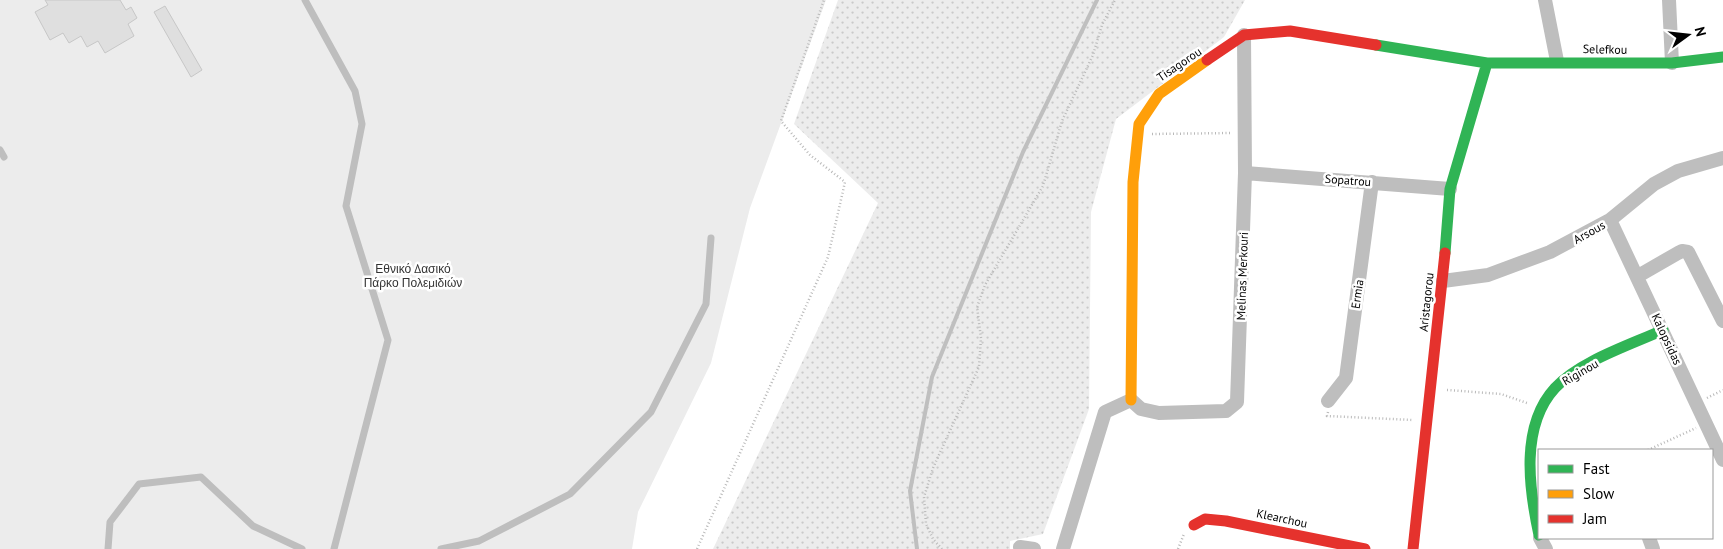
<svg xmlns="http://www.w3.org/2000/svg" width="1723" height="549" viewBox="0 0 1723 549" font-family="'PT Sans',sans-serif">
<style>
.grass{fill:url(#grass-dots)}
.green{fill:#ececec}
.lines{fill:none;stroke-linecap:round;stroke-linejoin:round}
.stream{stroke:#bfbfbf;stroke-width:4}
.building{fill:#dfdfdf;stroke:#c7c7c7}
.path{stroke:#b9b9b9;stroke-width:2.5;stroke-dasharray:1 2.5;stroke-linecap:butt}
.lane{stroke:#bebebe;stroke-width:7}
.street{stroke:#bebebe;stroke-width:14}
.fast{stroke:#30b455;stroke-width:11}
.slow{stroke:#ff9f0a;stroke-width:11}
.jam{stroke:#e5322d;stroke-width:11}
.labels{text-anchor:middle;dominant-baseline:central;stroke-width:5;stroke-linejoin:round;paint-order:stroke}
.street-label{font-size:12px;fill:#000;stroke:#fff}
.park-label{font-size:12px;fill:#333;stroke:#fff}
</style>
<defs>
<pattern id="grass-dots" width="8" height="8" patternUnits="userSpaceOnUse" patternTransform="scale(1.25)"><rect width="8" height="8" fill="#ececec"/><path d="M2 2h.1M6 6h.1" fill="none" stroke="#c9c9c9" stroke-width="1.8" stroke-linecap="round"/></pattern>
</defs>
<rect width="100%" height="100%" fill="#fff"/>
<path class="grass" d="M 838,0 L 1245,0 L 1224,37 L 1116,119 L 1091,212 L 1089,409 L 1043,534 L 1010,541 L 1010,549 L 713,549 L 878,203 L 794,124 Z"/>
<path class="green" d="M 0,0 L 826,0 L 750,208 L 711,363 L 638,512 L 632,549 L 0,549 Z"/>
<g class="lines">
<path class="stream" d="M 917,549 L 910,491 L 932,377 L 1023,152 L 1097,0"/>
</g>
<path class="building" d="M 45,0 L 120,0 L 126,10 L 131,7 L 137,18 L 128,24 L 134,36 L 105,53 L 98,41 L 87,47 L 81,36 L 69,43 L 63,33 L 50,40 L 35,12 L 48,5 Z
M 165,6 L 202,70 L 191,77 L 154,12 Z"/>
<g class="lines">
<path class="path" d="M 1152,134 L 1232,133
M 1447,390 L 1501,394 L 1527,403
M 1707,398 L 1723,390
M 1328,412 L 1327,416 L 1413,420
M 1648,450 L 1696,428
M 697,549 L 828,257 L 845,182 L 810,155 L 781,121 L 824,0
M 942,549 L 933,539 L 926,524 L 924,497 L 933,468 L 979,367 L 981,338 L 977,307 L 985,285 L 1043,186 L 1062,121 L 1093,55 L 1102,25 L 1115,0
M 1178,549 L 1184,534"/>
<path class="lane" d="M 305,0 L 355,91 L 362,124 L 346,206 L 388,340 L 334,549
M 0,150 L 4,157
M 108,549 L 110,522 L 139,484 L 201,477 L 253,526 L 302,549
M 441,549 L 479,541 L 570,494 L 651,412 L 706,304 L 711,238"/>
<path class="street" d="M 1545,0 L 1557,61
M 1669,0 L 1672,63
M 1245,173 L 1450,189
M 1610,220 L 1723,460
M 1638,276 L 1678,253 L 1682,251 L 1688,252 L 1723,321
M 1443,281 L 1488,275 L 1550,252 L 1610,220 L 1654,184 L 1678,171 L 1723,158
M 1328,401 L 1346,378 L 1372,182
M 1540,538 L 1546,549
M 1649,538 L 1653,549
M 1020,547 L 1034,549
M 1063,549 L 1105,412 L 1131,400 L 1141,409 L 1159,413 L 1226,411 L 1237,402 L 1245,173 L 1244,35"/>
<path class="fast" d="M 1376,45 L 1487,63 L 1672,63 L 1723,57
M 1445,253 L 1450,189 L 1487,63
M 1539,535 C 1529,489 1520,426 1555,388 C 1580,361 1630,345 1663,330"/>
<path class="slow" d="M 1131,400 L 1133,182 L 1139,124 L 1159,94 L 1207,60"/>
<path class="jam" d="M 1207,60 L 1244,35 L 1290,31 L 1376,45
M 1194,525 L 1205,519 L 1226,521 L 1365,549
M 1413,549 L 1445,253"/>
</g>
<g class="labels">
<g class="street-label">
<text transform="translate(1605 49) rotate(1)">Selefkou</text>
<text transform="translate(1179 64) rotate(-34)">Tisagorou</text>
<text transform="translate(1348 180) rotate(4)">Sopatrou</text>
<text transform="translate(1589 232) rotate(-29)">Arsous</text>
<text transform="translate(1242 276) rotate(-88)">Melinas Merkouri</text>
<text transform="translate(1357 294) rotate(-82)">Ermia</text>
<text transform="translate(1426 302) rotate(-84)">Aristagorou</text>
<text transform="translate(1667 339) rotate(65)">Kalopsidas</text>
<text transform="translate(1580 372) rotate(-30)">Riginou</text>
<text transform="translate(1282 518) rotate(12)">Klearchou</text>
</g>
<g class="park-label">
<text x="413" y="268">Εθνικό Δασικό<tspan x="413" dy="14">Πάρκο Πολεμιδιών</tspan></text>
</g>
</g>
<rect x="1538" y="449" width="175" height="90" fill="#ffffff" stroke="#999999"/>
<rect x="1548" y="465" width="25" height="8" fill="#30b455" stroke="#999999"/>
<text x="1583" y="474" font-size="15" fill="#000000">Fast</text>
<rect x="1548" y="490" width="25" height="8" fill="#ff9f0a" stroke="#999999"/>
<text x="1583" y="499" font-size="15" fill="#000000">Slow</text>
<rect x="1548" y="515" width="25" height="8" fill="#e5322d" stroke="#999999"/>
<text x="1583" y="524" font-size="15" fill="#000000">Jam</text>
<g transform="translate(1688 35) rotate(75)" stroke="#ffffff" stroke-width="4" paint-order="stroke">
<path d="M0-4L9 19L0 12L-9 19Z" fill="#000000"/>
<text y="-8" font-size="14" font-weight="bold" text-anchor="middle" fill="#000000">N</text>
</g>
</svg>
